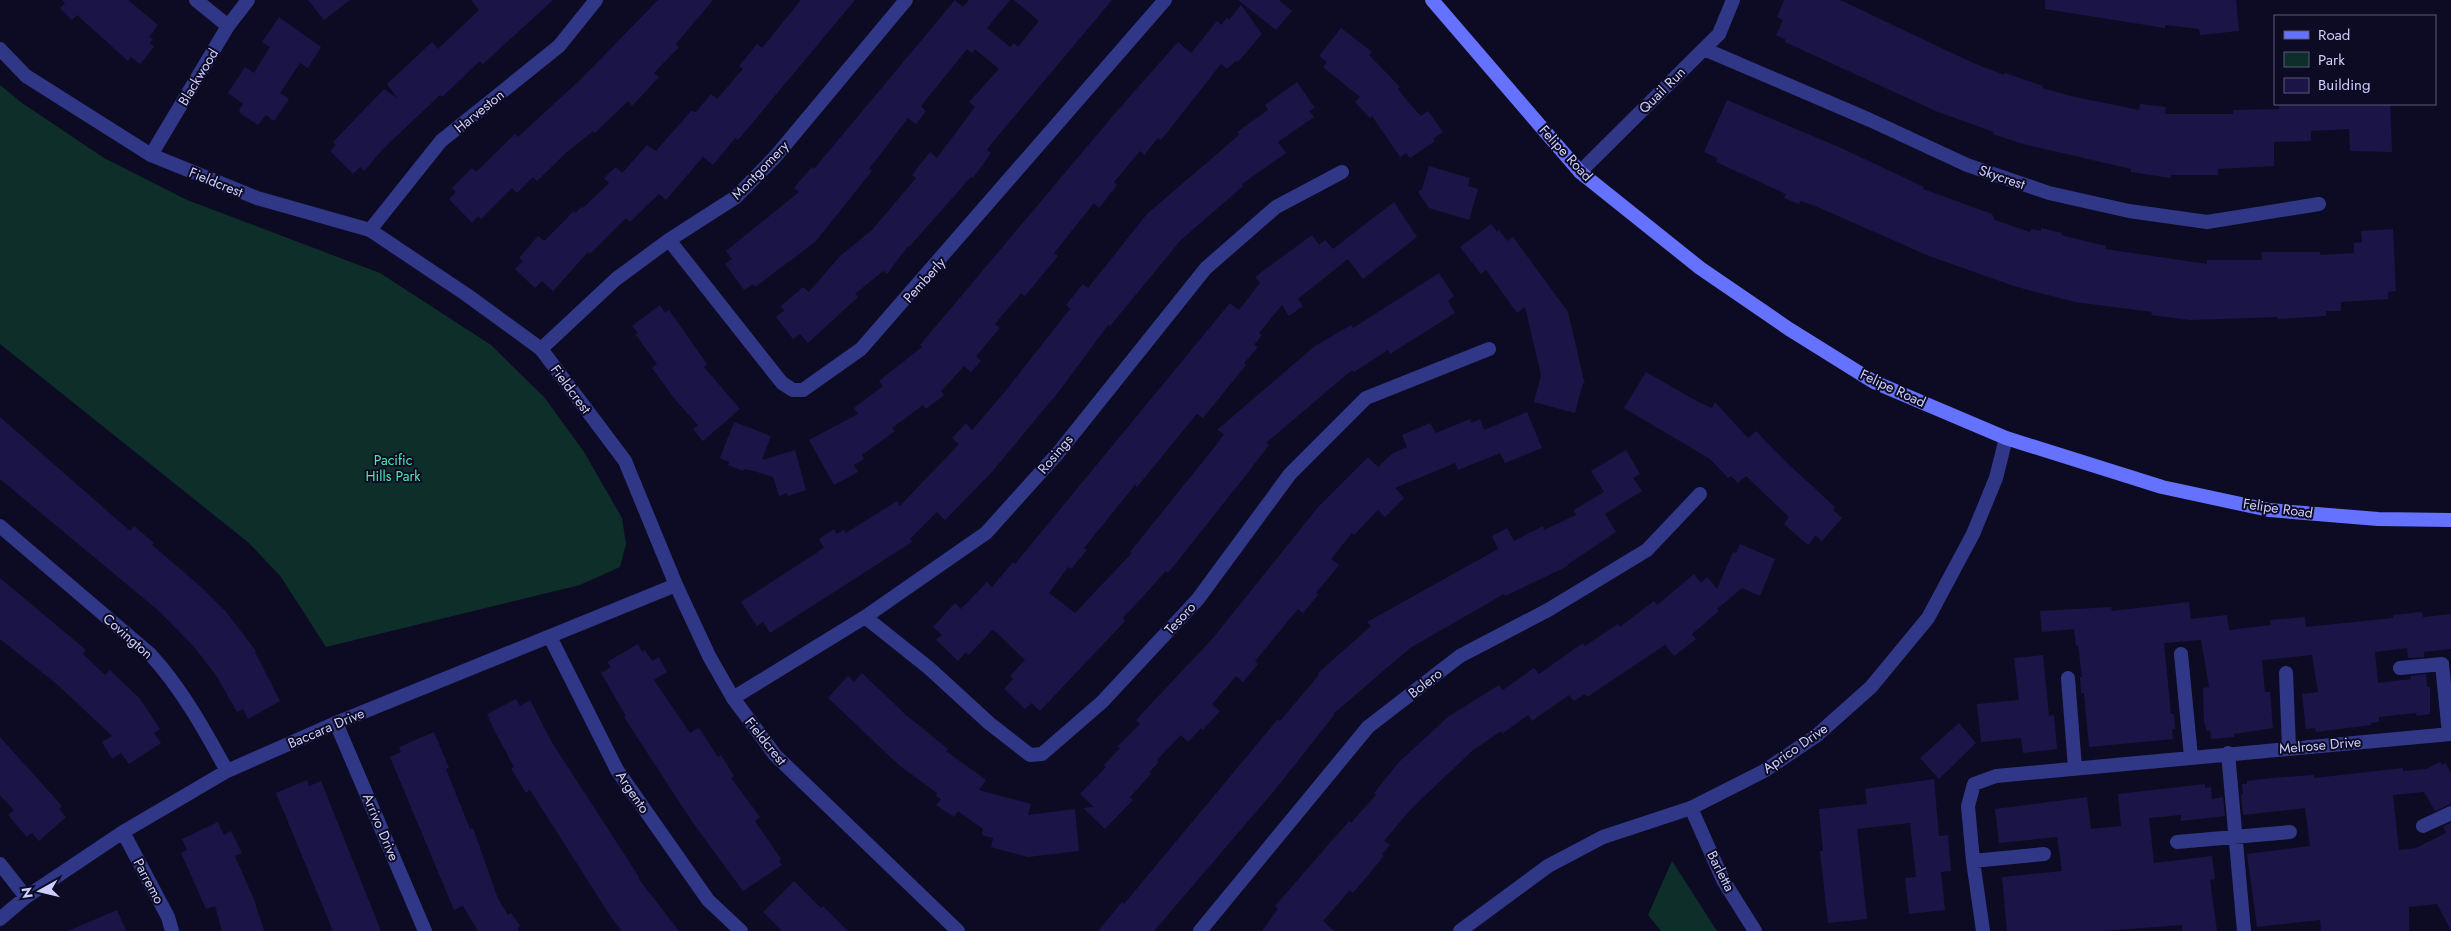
<svg xmlns="http://www.w3.org/2000/svg" width="2451" height="931" viewBox="0 0 2451 931" font-family="Jost,sans-serif">
<style>
.green{fill:#0e2e29}
.building{fill:#1a1546}
.lines{fill:none;stroke-linecap:round;stroke-linejoin:round}
.minor{stroke:#313787;stroke-width:14}
.tertiary{stroke:#313787;stroke-width:14}
.secondary{stroke:#6571ff;stroke-width:14}
.labels{text-anchor:middle;dominant-baseline:central;stroke-width:4;stroke-linejoin:round;paint-order:stroke}
.street-label{font-size:14px;fill:#ceceff;stroke:#0d0b23}
.park-label{font-size:14px;fill:#4debb3;stroke:#0d0b23}
</style>
<rect width="100%" height="100%" fill="#0d0b23"/>
<path class="green" d="M 0,85 L 22,103 L 104,158 L 187,200 L 380,273 L 491,345 L 545,398 L 584,452 L 622,518 L 626,544 L 620,567 L 580,585 L 326,647 L 281,577 L 249,543 L 0,344 Z
M 1672,861 L 1717,931 L 1661,931 L 1648,915 Z"/>
<path class="building" d="M 62,0 L 128,0 L 158,25 L 149,37 L 153,39 L 150,43 L 154,47 L 140,64 L 131,57 L 128,61 L 77,15 L 72,20 L 60,8 L 65,3 Z
M 308,0 L 350,0 L 324,20 Z
M 471,0 L 553,0 L 483,64 L 480,61 L 442,97 L 440,95 L 384,148 L 364,171 L 360,167 L 353,174 L 330,151 L 336,145 L 333,142 L 384,89 L 398,99 L 387,84 L 432,42 L 438,49 L 479,10 Z
M 658,0 L 713,0 L 676,44 L 679,47 L 654,73 L 659,77 L 632,106 L 628,101 L 595,133 L 593,131 L 565,154 L 537,181 L 533,177 L 517,193 L 512,188 L 481,219 L 478,216 L 472,223 L 449,199 L 456,192 L 452,188 L 472,168 L 476,172 L 515,134 L 518,137 L 582,78 Z
M 801,0 L 855,0 L 738,140 L 735,138 L 713,165 L 703,157 L 666,200 L 659,194 L 630,222 L 626,218 L 590,254 L 588,252 L 553,291 L 542,281 L 535,288 L 515,269 L 523,261 L 519,258 L 538,236 L 544,241 L 574,211 L 575,213 L 582,207 L 583,208 L 609,183 L 604,178 L 616,167 L 622,173 L 647,145 L 656,151 L 691,111 L 696,112 L 711,94 L 717,99 L 743,69 L 739,66 L 757,44 L 762,48 Z
M 955,0 L 963,7 L 969,0 L 1010,0 L 987,28 L 1010,47 L 1014,43 L 1018,47 L 1039,21 L 1014,0 L 1112,0 L 992,143 L 987,150 L 991,153 L 973,178 L 971,177 L 909,247 L 908,246 L 887,274 L 883,271 L 855,294 L 858,297 L 808,343 L 800,334 L 793,339 L 776,317 L 784,311 L 781,306 L 803,287 L 809,292 L 840,256 L 872,230 L 916,178 L 912,175 L 930,152 L 937,158 L 975,107 L 969,102 L 999,69 L 975,49 L 972,53 L 967,49 L 921,106 L 926,111 L 916,124 L 908,118 L 869,169 L 872,171 L 815,242 L 755,287 L 753,284 L 744,290 L 725,264 L 732,259 L 726,251 L 799,192 L 794,188 L 812,167 L 814,169 Z
M 1238,0 L 1279,0 L 1292,11 L 1276,30 Z
M 1784,0 L 1840,0 L 1971,62 L 2004,75 L 2005,73 L 2043,86 L 2042,88 L 2075,97 L 2139,110 L 2140,104 L 2166,107 L 2165,114 L 2233,114 L 2233,110 L 2279,109 L 2279,104 L 2390,104 L 2392,152 L 2350,151 L 2349,129 L 2311,131 L 2311,141 L 2274,142 L 2274,166 L 2218,169 L 2218,175 L 2171,175 L 2171,178 L 2131,172 L 2131,169 L 2023,144 L 1993,134 L 1994,132 L 1938,112 L 1785,42 L 1786,40 L 1776,35 L 1783,20 L 1777,17 Z
M 2045,0 L 2236,0 L 2239,31 L 2200,35 L 2199,29 L 2165,25 L 2165,28 L 2045,9 Z
M 1241,5 L 1262,34 L 1238,62 L 1236,61 L 1227,69 L 1221,64 L 1161,140 L 1158,138 L 1144,155 L 1140,151 L 1114,182 L 1117,185 L 1099,208 L 1094,203 L 1054,253 L 1058,256 L 1035,284 L 1025,296 L 1021,293 L 995,324 L 1000,328 L 976,356 L 981,361 L 971,372 L 964,366 L 941,391 L 944,395 L 926,409 L 923,405 L 892,428 L 895,431 L 862,455 L 864,459 L 854,465 L 858,472 L 834,485 L 809,440 L 858,414 L 854,408 L 883,386 L 879,381 L 922,347 L 920,345 L 1117,111 L 1178,42 L 1191,53 L 1217,21 L 1221,25 L 1227,18 L 1229,20 Z
M 279,17 L 321,47 L 308,68 L 300,63 L 280,93 L 289,99 L 274,121 L 266,115 L 258,125 L 241,114 L 239,110 L 243,104 L 228,93 L 245,67 L 254,73 L 270,47 L 262,42 Z
M 1341,28 L 1372,52 L 1369,55 L 1400,87 L 1398,89 L 1408,102 L 1421,116 L 1428,111 L 1443,132 L 1433,139 L 1435,141 L 1410,158 L 1406,153 L 1400,157 L 1372,116 L 1370,118 L 1355,102 L 1360,97 L 1323,67 L 1327,62 L 1319,56 Z
M 1297,82 L 1315,108 L 1309,111 L 1314,117 L 1278,142 L 1286,153 L 1242,184 L 1243,186 L 1181,240 L 1110,326 L 1108,325 L 1060,390 L 991,473 L 945,520 L 937,512 L 910,539 L 912,542 L 770,633 L 763,622 L 757,626 L 741,602 L 824,548 L 819,539 L 834,529 L 837,534 L 844,530 L 846,533 L 897,501 L 900,506 L 959,444 L 952,438 L 966,423 L 972,430 L 1003,394 L 1070,309 L 1066,305 L 1083,284 L 1088,288 L 1147,214 L 1239,135 L 1237,132 L 1268,110 L 1265,105 Z
M 1727,100 L 1841,148 L 1924,187 L 1923,189 L 1992,214 L 1995,220 L 2030,232 L 2031,229 L 2041,231 L 2041,228 L 2062,233 L 2061,235 L 2106,246 L 2105,249 L 2207,264 L 2207,260 L 2262,260 L 2261,252 L 2320,252 L 2320,255 L 2354,253 L 2354,243 L 2362,242 L 2361,231 L 2393,229 L 2396,291 L 2388,292 L 2388,299 L 2341,302 L 2341,311 L 2326,311 L 2326,316 L 2278,319 L 2278,317 L 2190,320 L 2151,315 L 2152,312 L 2075,302 L 2017,287 L 1929,256 L 1813,205 L 1800,201 L 1799,204 L 1784,198 L 1786,194 L 1716,162 L 1717,158 L 1704,152 Z
M 1429,166 L 1470,178 L 1468,186 L 1478,189 L 1469,220 L 1429,208 L 1418,192 L 1422,189 Z
M 1394,202 L 1417,237 L 1363,279 L 1348,259 L 1298,299 L 1303,306 L 1289,316 L 1282,305 L 1259,333 L 1262,335 L 1254,345 L 1258,347 L 1244,363 L 1246,365 L 1203,418 L 1197,414 L 1195,416 L 1137,487 L 1135,485 L 1084,548 L 1087,550 L 1071,569 L 1068,567 L 1049,593 L 1075,613 L 1132,553 L 1130,552 L 1217,444 L 1224,434 L 1217,430 L 1315,346 L 1351,325 L 1353,328 L 1439,273 L 1454,296 L 1448,301 L 1455,313 L 1390,354 L 1388,350 L 1354,372 L 1352,370 L 1266,443 L 1269,445 L 1246,475 L 1168,573 L 1166,571 L 1123,618 L 1125,621 L 1040,711 L 1031,703 L 1025,709 L 1004,689 L 1013,679 L 1010,676 L 1025,660 L 997,633 L 992,630 L 969,655 L 966,652 L 958,661 L 936,640 L 942,635 L 933,627 L 955,603 L 961,609 L 987,582 L 992,587 L 1013,562 L 1015,564 L 1230,303 L 1239,310 L 1260,283 L 1255,277 L 1312,235 L 1319,245 L 1325,240 L 1333,249 Z
M 1491,224 L 1497,232 L 1499,230 L 1507,241 L 1513,237 L 1568,312 L 1585,385 L 1583,383 L 1575,413 L 1534,402 L 1541,375 L 1525,307 L 1517,313 L 1486,270 L 1481,274 L 1460,247 Z
M 660,305 L 665,313 L 669,310 L 707,364 L 704,367 L 740,409 L 703,441 L 693,429 L 698,425 L 677,402 L 652,368 L 657,364 L 635,334 L 638,333 L 632,326 Z
M 1646,372 L 1700,403 L 1712,408 L 1715,402 L 1748,438 L 1756,431 L 1784,460 L 1835,507 L 1833,510 L 1842,518 L 1822,541 L 1816,535 L 1808,545 L 1784,524 L 1789,517 L 1746,476 L 1738,483 L 1731,476 L 1728,478 L 1710,459 L 1624,408 Z
M 1527,412 L 1542,448 L 1505,463 L 1500,453 L 1458,470 L 1455,463 L 1395,488 L 1404,498 L 1385,517 L 1378,510 L 1354,535 L 1352,533 L 1331,559 L 1339,565 L 1316,593 L 1318,595 L 1303,613 L 1298,609 L 1255,661 L 1258,664 L 1243,682 L 1236,676 L 1212,704 L 1220,711 L 1203,730 L 1201,728 L 1188,742 L 1181,735 L 1157,760 L 1159,762 L 1149,772 L 1151,774 L 1130,797 L 1133,800 L 1105,829 L 1083,808 L 1094,807 L 1080,794 L 1106,767 L 1104,765 L 1120,748 L 1117,747 L 1140,724 L 1136,720 L 1213,638 L 1319,506 L 1368,457 L 1378,467 L 1393,453 L 1407,447 L 1402,435 L 1430,423 L 1436,433 L 1470,419 L 1471,423 L 1480,419 L 1484,430 Z
M 0,417 L 130,531 L 134,526 L 154,543 L 152,545 L 200,586 L 227,613 L 256,651 L 255,652 L 280,701 L 248,719 L 243,709 L 237,712 L 216,675 L 194,647 L 159,611 L 0,479 Z
M 734,422 L 771,436 L 762,460 L 795,450 L 806,490 L 788,496 L 787,493 L 779,496 L 773,477 L 754,471 L 744,469 L 743,471 L 728,465 L 729,462 L 720,458 Z
M 1626,450 L 1640,474 L 1633,478 L 1642,491 L 1605,514 L 1616,532 L 1567,565 L 1568,566 L 1505,596 L 1504,594 L 1410,648 L 1333,714 L 1334,715 L 1274,791 L 1154,931 L 1098,931 L 1122,902 L 1124,904 L 1278,719 L 1280,721 L 1319,675 L 1318,673 L 1371,626 L 1367,622 L 1498,549 L 1492,536 L 1507,528 L 1514,541 L 1543,526 L 1544,530 L 1576,515 L 1574,510 L 1604,492 L 1591,471 Z
M 1740,544 L 1775,559 L 1760,596 L 1742,588 L 1717,609 L 1719,611 L 1692,634 L 1696,639 L 1674,656 L 1665,645 L 1587,697 L 1585,694 L 1574,701 L 1569,695 L 1532,721 L 1528,715 L 1502,734 L 1501,731 L 1472,751 L 1411,809 L 1384,841 L 1390,845 L 1382,854 L 1384,856 L 1353,893 L 1350,890 L 1323,921 L 1334,931 L 1262,931 L 1278,909 L 1275,906 L 1349,821 L 1351,823 L 1376,795 L 1374,793 L 1399,762 L 1448,717 L 1499,685 L 1503,690 L 1534,668 L 1539,674 L 1583,643 L 1585,646 L 1618,624 L 1620,627 L 1654,601 L 1657,605 L 1694,574 L 1701,583 L 1707,577 L 1717,589 L 1733,552 L 1736,553 Z
M 0,578 L 86,650 L 83,654 L 105,675 L 110,670 L 140,699 L 160,729 L 154,733 L 161,743 L 129,764 L 121,753 L 112,759 L 102,742 L 112,736 L 58,685 L 0,639 Z
M 2189,602 L 2191,619 L 2227,615 L 2229,630 L 2271,625 L 2270,620 L 2305,617 L 2306,627 L 2393,618 L 2393,615 L 2422,612 L 2423,617 L 2451,614 L 2451,649 L 2424,652 L 2424,657 L 2408,658 L 2407,648 L 2375,652 L 2378,683 L 2411,679 L 2411,676 L 2426,674 L 2427,687 L 2430,687 L 2430,714 L 2417,716 L 2416,713 L 2379,717 L 2379,722 L 2371,723 L 2371,725 L 2316,732 L 2315,728 L 2306,729 L 2302,694 L 2318,692 L 2312,655 L 2264,660 L 2262,661 L 2265,692 L 2270,692 L 2273,728 L 2234,734 L 2234,737 L 2211,739 L 2210,730 L 2207,731 L 2204,722 L 2203,688 L 2209,687 L 2201,640 L 2164,643 L 2171,714 L 2174,714 L 2175,729 L 2172,729 L 2173,739 L 2089,747 L 2084,693 L 2081,693 L 2080,677 L 2082,677 L 2078,645 L 2076,646 L 2074,629 L 2042,632 L 2040,611 L 2111,607 L 2112,611 Z
M 638,644 L 642,652 L 645,650 L 652,661 L 659,657 L 667,672 L 654,680 L 690,733 L 699,728 L 718,757 L 721,755 L 734,776 L 731,778 L 760,817 L 755,821 L 781,859 L 779,861 L 782,865 L 743,891 L 691,820 L 624,717 L 626,716 L 601,673 L 611,667 L 607,662 Z
M 2043,655 L 2049,716 L 2054,715 L 2057,749 L 2023,753 L 2021,738 L 1981,742 L 1977,704 L 2019,700 L 2014,658 Z
M 862,673 L 906,715 L 948,749 L 946,751 L 986,780 L 979,790 L 1031,804 L 1028,815 L 1075,809 L 1079,851 L 1028,857 L 991,847 L 993,838 L 982,835 L 983,829 L 958,811 L 954,817 L 936,805 L 941,799 L 936,796 L 937,793 L 900,766 L 828,698 L 848,676 L 854,682 Z
M 516,699 L 520,706 L 530,700 L 551,741 L 639,877 L 638,878 L 679,931 L 622,931 L 611,917 L 530,790 L 526,793 L 511,768 L 514,767 L 494,730 L 487,714 Z
M 1959,723 L 1976,743 L 1939,779 L 1920,758 Z
M 434,732 L 449,768 L 446,769 L 470,829 L 473,828 L 498,899 L 508,915 L 511,913 L 520,926 L 517,928 L 519,931 L 478,931 L 463,906 L 454,910 L 390,757 L 401,752 L 399,747 Z
M 0,737 L 62,806 L 59,809 L 66,817 L 39,841 L 32,833 L 27,837 L 8,815 L 14,810 L 0,795 Z
M 2440,762 L 2442,765 L 2446,763 L 2451,774 L 2451,804 L 2435,811 L 2424,792 L 2393,795 L 2399,850 L 2416,848 L 2446,833 L 2443,826 L 2451,823 L 2451,931 L 2437,904 L 2409,907 L 2409,931 L 2321,931 L 2320,920 L 2257,927 L 2247,854 L 2310,846 L 2305,808 L 2243,815 L 2241,794 L 2243,794 L 2242,784 L 2247,784 L 2247,781 L 2272,778 L 2314,775 L 2314,778 L 2403,768 L 2403,771 L 2426,769 Z
M 1934,779 L 1939,836 L 1948,835 L 1951,871 L 1941,872 L 1945,910 L 1909,914 L 1905,878 L 1916,877 L 1910,823 L 1857,829 L 1867,919 L 1828,923 L 1820,851 L 1823,851 L 1819,809 L 1867,804 L 1865,789 Z
M 307,780 L 309,786 L 321,781 L 381,931 L 333,931 L 276,793 Z
M 2205,784 L 2205,788 L 2211,787 L 2212,799 L 2223,797 L 2225,816 L 2181,821 L 2181,815 L 2149,818 L 2154,863 L 2212,856 L 2215,879 L 2210,880 L 2217,931 L 2182,931 L 2182,925 L 2102,931 L 2007,931 L 2002,877 L 2062,871 L 2057,837 L 1999,843 L 1995,809 L 2087,797 L 2091,829 L 2121,826 L 2118,794 Z
M 218,822 L 224,835 L 231,831 L 242,853 L 235,856 L 255,902 L 264,931 L 222,931 L 215,906 L 206,909 L 181,853 L 187,850 L 182,839 Z
M 794,881 L 821,908 L 823,906 L 848,931 L 782,931 L 763,912 Z
M 117,910 L 126,931 L 68,931 Z"/>
<g class="lines">
<path class="minor" d="M 196,0 L 228,26
M 1704,49 L 1870,120 L 1967,165 L 2049,193 L 2129,211 L 2207,222 L 2319,204
M 151,155 L 228,26 L 248,0
M 1580,172 L 1719,34 L 1733,0
M 370,230 L 441,141 L 559,46 L 596,0
M 669,240 L 782,383 L 793,390 L 803,390 L 861,349 L 1165,0
M 541,349 L 616,279 L 669,240 L 736,197 L 775,157 L 906,0
M 0,526 L 150,654 C 182,689 204,729 227,771
M 865,617 L 929,668 L 989,723 L 1030,755 L 1042,754 L 1102,702 L 1198,599 L 1290,474 L 1366,398 L 1489,349
M 550,637 L 617,770 L 708,900 L 741,931
M 2181,654 L 2191,757
M 2400,668 L 2442,664 L 2449,734
M 2286,673 L 2289,748
M 2068,678 L 2075,768
M 733,698 L 865,617 L 986,533 L 1058,453 L 1206,268 L 1276,207 L 1342,172
M 336,723 L 425,931
M 2228,753 L 2244,931
M 1691,808 L 1723,880 L 1755,931
M 2423,826 L 2451,813
M 123,832 L 168,917 L 172,931
M 2177,842 L 2290,832
M 1973,861 L 2044,854
M 0,864 L 26,897
M 0,919 L 26,897 L 123,832 L 227,771 L 336,723 L 676,585
M 1200,931 L 1368,727 L 1460,656 L 1548,610 L 1647,550 L 1700,494
M 1983,931 L 1973,861 L 1968,806 L 1974,784 L 1996,776 L 2451,734"/>
<path class="tertiary" d="M 0,49 L 26,76 L 151,155 L 257,198 L 370,230 L 467,295 L 541,349 L 625,461 L 676,585 L 709,656 L 733,698 L 775,755 L 958,931
M 1460,931 L 1548,866 L 1603,837 L 1691,808 L 1764,771 L 1816,736 L 1871,687 L 1928,618 L 1973,534 L 1996,478 L 2006,438"/>
<path class="secondary" d="M 1432,0 L 1580,172 L 1700,268 L 1789,329 L 1874,382 L 2006,438 L 2162,487 L 2269,510 L 2378,519 L 2451,520"/>
</g>
<g class="labels">
<g class="street-label">
<text transform="translate(198 77) rotate(-59)">Blackwood</text>
<text transform="translate(1662 90) rotate(-45)">Quail Run</text>
<text transform="translate(479 111) rotate(-39)">Harveston</text>
<text transform="translate(1566 153) rotate(47)">Felipe Road</text>
<text transform="translate(760 170) rotate(-46)">Montgomery</text>
<text transform="translate(2002 177) rotate(19)">Skycrest</text>
<text transform="translate(216 182) rotate(22)">Fieldcrest</text>
<text transform="translate(924 280) rotate(-48)">Pemberly</text>
<text transform="translate(1893 388) rotate(25)">Felipe Road</text>
<text transform="translate(571 389) rotate(53)">Fieldcrest</text>
<text transform="translate(1055 454) rotate(-50)">Rosings</text>
<text transform="translate(2278 508) rotate(8)">Felipe Road</text>
<text transform="translate(1180 618) rotate(-47)">Tesoro</text>
<text transform="translate(128 636) rotate(41)">Covington</text>
<text transform="translate(1425 683) rotate(-38)">Bolero</text>
<text transform="translate(326 728) rotate(-23)">Baccara Drive</text>
<text transform="translate(766 741) rotate(51)">Fieldcrest</text>
<text transform="translate(2320 745) rotate(-5)">Melrose Drive</text>
<text transform="translate(1795 748) rotate(-35)">Aprico Drive</text>
<text transform="translate(633 792) rotate(56)">Argento</text>
<text transform="translate(381 827) rotate(67)">Arrivo Drive</text>
<text transform="translate(1721 871) rotate(63)">Barletta</text>
<text transform="translate(149 881) rotate(62)">Parremo</text>
</g>
<g class="park-label">
<text x="393" y="460">Pacific<tspan x="393" dy="16">Hills Park</tspan></text>
</g>
</g>
<rect x="2274" y="15" width="162" height="90" fill="#0d0b23" stroke="#5a597b"/>
<rect x="2284" y="31" width="25" height="8" fill="#6571ff" stroke="#5a597b"/>
<text x="2318" y="40" font-size="15" fill="#ceceff">Road</text>
<rect x="2284" y="52" width="25" height="15" fill="#0e2e29" stroke="#5a597b"/>
<text x="2318" y="65" font-size="15" fill="#ceceff">Park</text>
<rect x="2284" y="78" width="25" height="15" fill="#1a1546" stroke="#5a597b"/>
<text x="2318" y="90" font-size="15" fill="#ceceff">Building</text>
<g transform="translate(40 891) rotate(262)" stroke="#0d0b23" stroke-width="4" paint-order="stroke">
<path d="M0-4L9 19L0 12L-9 19Z" fill="#ceceff"/>
<text y="-8" font-size="14" font-weight="bold" text-anchor="middle" fill="#ceceff">N</text>
</g>
</svg>
